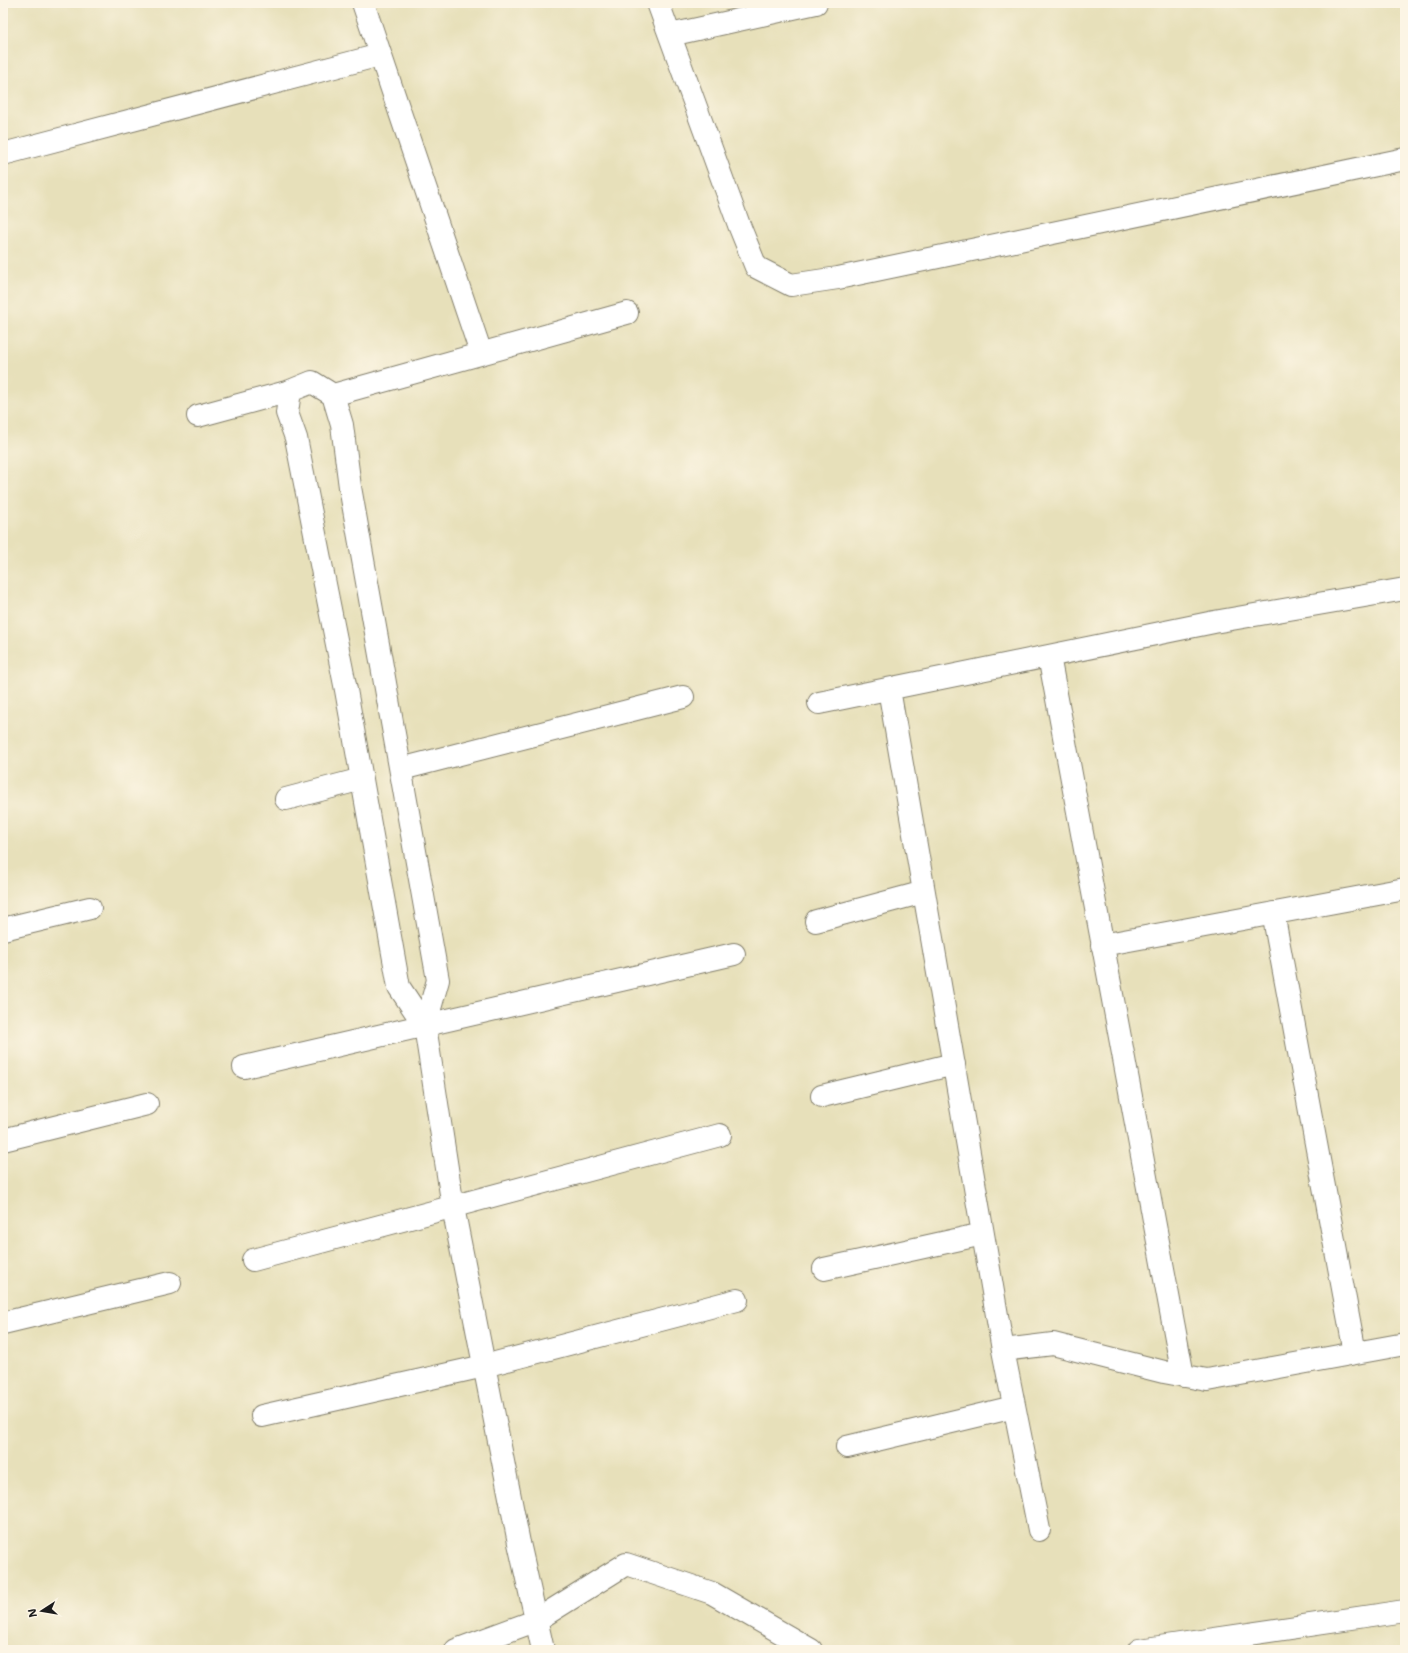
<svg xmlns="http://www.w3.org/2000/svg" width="1408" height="1653" viewBox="0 0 1408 1653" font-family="'Shantell Sans',sans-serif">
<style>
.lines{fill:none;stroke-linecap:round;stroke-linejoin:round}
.minor-casing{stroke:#827e6b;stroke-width:24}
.secondary-casing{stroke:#827e6b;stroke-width:24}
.minor{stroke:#fff;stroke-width:22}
.secondary{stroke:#fff;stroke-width:22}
</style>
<rect width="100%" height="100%" fill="#fcf5e5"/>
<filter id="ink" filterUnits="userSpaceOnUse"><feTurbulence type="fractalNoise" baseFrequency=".025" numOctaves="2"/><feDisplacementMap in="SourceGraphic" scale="8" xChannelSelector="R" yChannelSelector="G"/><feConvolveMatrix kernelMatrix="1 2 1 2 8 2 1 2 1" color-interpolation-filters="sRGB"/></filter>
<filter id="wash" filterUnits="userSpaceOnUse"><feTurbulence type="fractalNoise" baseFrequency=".012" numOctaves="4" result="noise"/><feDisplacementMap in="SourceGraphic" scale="16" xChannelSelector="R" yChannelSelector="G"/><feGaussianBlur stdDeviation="0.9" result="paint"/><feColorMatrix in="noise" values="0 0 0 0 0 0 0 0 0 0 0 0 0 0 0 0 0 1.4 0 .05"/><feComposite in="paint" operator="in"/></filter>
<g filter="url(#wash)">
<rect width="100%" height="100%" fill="#e7e0ba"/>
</g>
<g filter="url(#ink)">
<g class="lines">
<defs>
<path id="minor" d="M 363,3 L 481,353
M 658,3 L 739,225 L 756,267 L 791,285 L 838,278 L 1405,159
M 670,35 L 816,3
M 3,154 L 380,55
M 333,395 L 627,313
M 198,416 L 290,391
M 1049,656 L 1183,1376
M 889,689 L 1003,1350 L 1039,1530
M 819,703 L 1214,622 L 1405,589
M 401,769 L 683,697
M 286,799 L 362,779
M 1273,913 L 1355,1353
M 816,921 L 924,892
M 3,929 L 90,908
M 1102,945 L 1405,889
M 425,1026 L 399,987 L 346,690 L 296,438 L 287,413 L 290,391 L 312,382 L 333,395 L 342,425 L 350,487 L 438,980 L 425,1026 L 453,1207 L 519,1543 L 543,1650
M 244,1067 L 734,954
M 822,1096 L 954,1064
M 3,1140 L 147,1104
M 253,1260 L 720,1135
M 824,1269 L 983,1234
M 3,1323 L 170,1283
M 1003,1350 L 1053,1344 L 1164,1372 L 1207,1380 L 1405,1344
M 262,1416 L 484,1366 L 737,1300
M 847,1447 L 1014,1407"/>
<path id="secondary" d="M 456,1650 L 535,1621 L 626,1564 L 712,1593 L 811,1650
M 1139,1650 L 1405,1611"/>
</defs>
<use href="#minor" class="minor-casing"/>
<use href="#secondary" class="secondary-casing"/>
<use href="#minor" class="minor"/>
<use href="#secondary" class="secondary"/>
</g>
</g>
<rect width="1408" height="1653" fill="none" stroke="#fcf5e5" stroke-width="16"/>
<g transform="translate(42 1611) rotate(258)" stroke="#fcf5e5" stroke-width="3" paint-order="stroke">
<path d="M0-3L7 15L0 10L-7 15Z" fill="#1c1c1c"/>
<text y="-6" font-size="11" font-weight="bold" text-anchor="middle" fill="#1c1c1c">N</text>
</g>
</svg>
